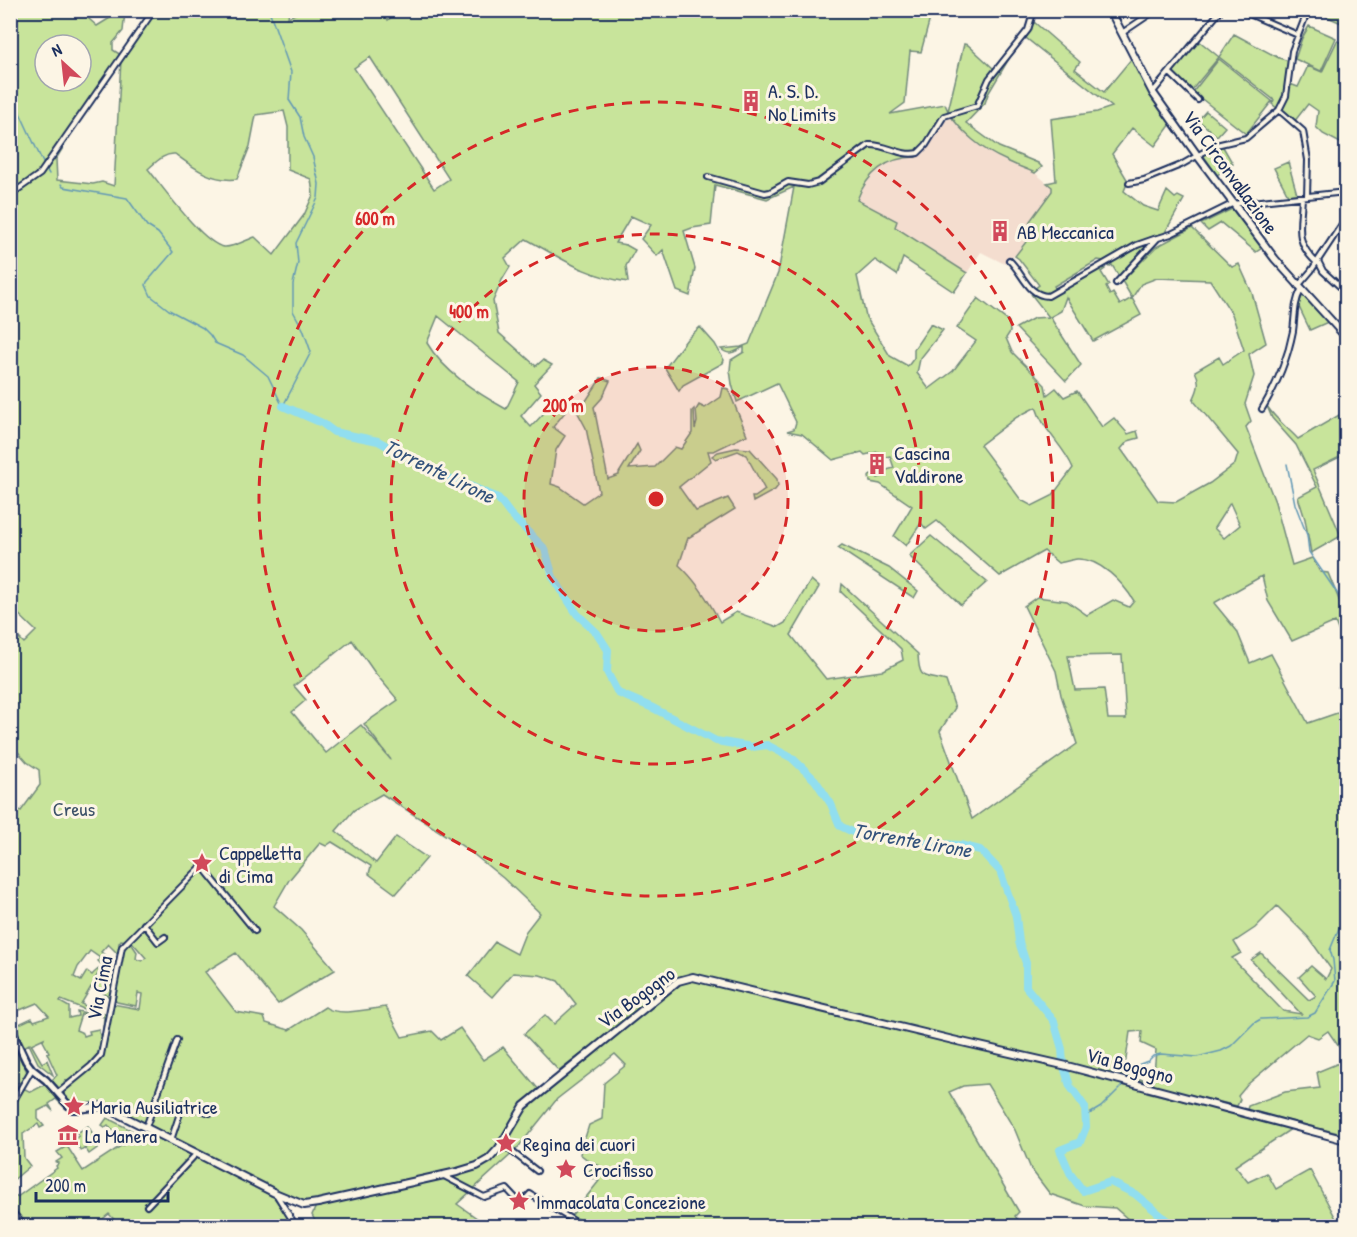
<svg xmlns="http://www.w3.org/2000/svg" width="1357" height="1237" viewBox="0 0 1357 1237" font-family="'Patrick Hand',sans-serif">
<style>
.built{fill:#f4ddcf}
.green{fill:#c8e49b;stroke:#728a7c;stroke-width:1.5;fill-rule:evenodd}
.lines{fill:none;stroke-linecap:round;stroke-linejoin:round}
.stream{stroke:#6298b5;stroke-width:1.5}
.river{stroke:#91deef;stroke-width:8}
.minor-casing{stroke:#1b2f5e;stroke-width:8}
.tertiary-casing{stroke:#1b2f5e;stroke-width:10}
.secondary-casing{stroke:#1b2f5e;stroke-width:10}
.minor{stroke:#fcf5e5;stroke-width:4}
.tertiary{stroke:#fcf5e5;stroke-width:5}
.secondary{stroke:#fcf5e5;stroke-width:6}
.ring{fill:none;stroke:#d62828;stroke-width:3;stroke-dasharray:10 8}
.labels{text-anchor:middle;dominant-baseline:central;stroke-width:6;stroke-linejoin:round;paint-order:stroke}
.poi-label{font-size:20px;fill:#1b2f5e;stroke:#fcf5e5;text-anchor:start}
.street-label{font-size:20px;fill:#1b2f5e;stroke:#fcf5e5}
.park-label{font-size:20px;fill:#3e536a;stroke:#fcf5e5}
.water-label{font-size:21px;font-style:italic;fill:#33527b;stroke:#fcf5e5}
.centre{fill:#d62828;stroke:#fcf5e5;stroke-width:3}
.ring-label{font-size:18px;text-anchor:middle;font-weight:bold;fill:#d62828;stroke:#fcf5e5;stroke-width:6;stroke-linejoin:round;paint-order:stroke}
</style>
<rect width="100%" height="100%" fill="#fcf5e5"/>
<filter id="ink" filterUnits="userSpaceOnUse"><feTurbulence type="fractalNoise" baseFrequency=".0167" numOctaves="2"/><feDisplacementMap in="SourceGraphic" scale="12" xChannelSelector="R" yChannelSelector="G"/><feConvolveMatrix kernelMatrix="1 2 1 2 8 2 1 2 1" color-interpolation-filters="sRGB"/></filter>
<g filter="url(#ink)">
<path class="built" d="M 951,117 L 961,129 L 983,147 L 1005,161 L 1021,165 L 1035,173 L 1052,187 L 1052,191 L 1030,221 L 1026,241 L 1022,248 L 1005,264 L 981,252 L 967,273 L 894,227 L 897,222 L 856,199 L 870,177 L 877,169 L 898,158 L 921,155 L 943,122 Z"/>
<path class="green" d="M 383,10 L 388,20 L 399,10 L 932,11 L 921,52 L 910,51 L 905,103 L 890,114 L 945,104 L 948,111 L 964,44 L 968,45 L 994,69 L 1006,53 L 1010,57 L 988,94 L 985,103 L 966,123 L 999,147 L 1038,163 L 1042,167 L 1035,173 C 1025,168 1014,165 1005,160 C 982,150 961,132 948,112 L 934,127 L 916,157 C 887,157 867,173 857,200 L 897,221 L 895,227 L 967,273 L 954,292 L 903,258 L 897,275 L 875,260 L 857,276 L 866,317 L 890,356 L 908,366 L 914,358 L 914,349 L 931,324 L 943,330 L 920,359 L 917,373 L 929,389 L 953,371 L 976,341 L 957,328 L 978,298 L 1009,322 L 1010,332 L 1006,338 L 1012,352 L 1045,385 L 1047,395 L 1056,388 L 1064,397 L 1077,391 L 1102,427 L 1114,418 L 1128,434 L 1137,431 L 1139,438 L 1128,441 L 1121,449 L 1158,501 L 1176,502 L 1210,483 L 1235,464 L 1238,454 L 1193,400 C 1198,390 1201,382 1195,371 L 1219,357 L 1223,364 L 1244,350 L 1232,314 L 1210,280 L 1157,278 L 1141,284 L 1132,298 L 1141,315 L 1093,341 L 1066,297 L 1061,311 L 1050,317 L 1081,365 L 1066,381 L 1016,328 L 1034,318 L 1049,317 L 1031,294 L 1040,298 L 1051,297 L 1104,267 L 1105,269 L 1101,272 L 1109,285 L 1106,287 L 1110,295 L 1113,293 L 1120,305 L 1132,298 L 1122,281 L 1156,247 L 1192,228 L 1232,267 L 1239,264 L 1252,293 L 1266,343 L 1249,354 L 1254,376 L 1245,404 L 1251,421 L 1246,427 L 1275,502 L 1292,565 L 1312,558 L 1320,572 L 1328,573 L 1342,607 L 1346,606 L 1346,650 L 1335,622 L 1292,641 L 1268,601 L 1262,576 L 1214,603 L 1237,631 L 1250,663 L 1271,654 L 1308,723 L 1346,710 L 1338,687 L 1346,685 L 1346,1058 L 1341,1047 L 1339,1047 L 1328,1031 L 1318,1038 L 1307,1034 L 1248,1084 L 1238,1096 L 1240,1099 L 1237,1106 L 1153,1086 L 1156,1050 L 1141,1043 L 1142,1031 L 1130,1032 L 1124,1073 L 1143,1080 L 1147,1092 L 1294,1127 L 1235,1166 L 1248,1182 L 1267,1173 L 1276,1189 L 1310,1170 L 1340,1226 L 1136,1226 L 1115,1208 L 1085,1206 L 1050,1194 L 1031,1169 L 1015,1130 L 987,1084 L 963,1086 L 949,1092 L 1019,1212 L 1015,1216 L 1023,1226 L 563,1226 L 599,1181 L 584,1174 L 598,1165 L 593,1164 L 580,1154 L 589,1125 L 602,1119 L 604,1083 L 626,1065 L 615,1054 L 557,1099 L 516,1150 L 457,1204 L 488,1226 L 322,1226 L 316,1223 L 312,1215 L 316,1206 L 489,1162 L 524,1111 L 621,1024 L 559,1071 L 524,1034 L 545,1015 L 554,1024 L 576,1004 L 558,981 L 540,975 L 513,973 L 492,997 L 468,976 L 495,942 L 517,954 L 526,931 L 540,913 L 503,878 L 467,849 L 382,794 L 354,810 L 336,831 L 376,863 L 396,837 L 427,858 L 396,894 L 369,874 L 371,866 L 332,842 L 326,846 L 320,843 L 289,880 L 274,906 L 301,930 L 335,970 L 278,1004 L 236,953 L 205,972 L 236,1012 L 264,1017 L 266,1023 L 289,1030 L 325,1007 C 337,1017 370,1009 386,1007 L 402,1037 L 432,1031 L 441,1040 L 460,1028 L 483,1060 L 503,1047 L 539,1090 C 533,1095 526,1100 521,1105 C 504,1127 502,1150 476,1164 L 403,1184 L 307,1202 L 296,1200 L 142,1122 L 101,1104 L 73,1107 L 61,1093 L 102,1056 L 113,1004 L 140,1009 L 142,994 L 138,993 L 136,1006 L 117,1002 L 114,999 L 123,948 L 127,943 L 131,943 L 137,952 L 136,959 L 142,961 L 146,958 L 132,942 L 121,940 L 119,943 L 118,954 L 108,944 L 101,952 L 112,961 L 112,964 L 103,966 L 98,961 L 100,958 L 90,951 L 78,967 L 74,977 L 81,981 L 87,971 L 92,975 C 99,967 106,964 116,969 L 115,972 L 101,969 L 95,979 L 106,985 L 111,976 L 114,976 L 110,997 L 91,987 L 81,1004 L 107,1015 L 105,1028 L 103,1028 L 104,1017 L 61,1000 L 60,1002 L 69,1007 L 69,1018 L 78,1016 L 77,1011 L 91,1014 L 81,1014 L 76,1030 L 83,1033 L 84,1036 L 90,1034 L 89,1031 L 99,1029 L 99,1033 L 103,1037 C 97,1064 89,1066 68,1082 L 66,1080 L 64,1082 L 66,1084 L 58,1089 L 51,1081 L 57,1075 L 47,1053 L 49,1052 L 43,1041 L 44,1038 L 31,1044 L 42,1063 L 47,1060 L 53,1075 L 38,1063 L 29,1044 L 22,1048 L 15,1026 L 32,1018 L 34,1021 L 49,1016 L 37,1003 L 20,1010 L 17,1005 L 16,984 L 11,979 L 10,968 L 11,804 L 21,811 L 40,785 L 39,770 L 27,762 L 11,744 L 11,630 L 24,643 L 36,631 L 11,607 L 11,11 L 89,11 L 89,19 L 97,26 L 110,18 L 110,11 L 125,11 L 123,31 L 113,43 L 113,50 L 121,55 L 66,136 L 69,138 L 56,159 L 57,180 L 93,184 L 102,182 L 114,186 L 121,60 L 155,11 L 289,11 L 288,17 L 302,11 L 350,11 L 353,16 L 363,11 ZM 45,45 L 81,45 L 81,81 L 45,81 ZM 370,57 L 449,179 L 434,189 L 354,68 ZM 284,111 L 288,127 L 288,170 L 311,179 L 313,195 L 304,215 L 274,255 L 255,237 C 246,240 232,248 224,247 C 203,244 162,186 148,169 C 156,162 164,153 175,154 C 194,168 212,182 237,179 L 250,146 L 256,115 ZM 715,185 L 767,199 L 794,187 L 778,273 L 749,344 L 741,347 L 721,349 C 730,357 735,351 744,347 L 744,352 L 731,360 L 730,370 L 732,384 L 737,402 L 777,383 L 796,422 L 794,429 L 787,431 L 802,434 L 833,460 L 862,452 L 865,455 L 878,452 L 880,458 L 890,456 L 894,468 L 883,471 L 884,476 L 878,478 L 877,475 L 871,474 L 869,477 L 870,482 L 880,484 L 912,506 L 894,536 L 906,546 L 921,523 L 926,529 L 937,521 L 1000,576 L 1044,551 L 1058,563 C 1064,562 1071,560 1077,559 C 1100,558 1123,583 1134,601 L 1129,607 L 1113,600 L 1087,615 L 1067,601 L 1037,597 L 1024,606 L 1056,671 L 1061,695 L 1077,744 L 972,819 L 940,731 L 955,708 L 946,681 C 923,675 919,680 918,654 L 842,584 L 841,592 L 901,649 L 903,660 L 882,671 L 826,679 L 791,635 L 819,587 L 811,580 L 785,623 L 778,627 L 736,612 L 720,622 C 709,601 697,581 679,565 L 688,538 L 735,509 L 728,498 L 696,511 L 679,487 L 711,461 L 708,451 L 714,451 L 747,435 L 728,389 L 723,388 L 721,397 L 705,408 L 699,405 L 696,410 L 697,422 L 695,429 L 694,409 L 692,411 L 692,433 L 681,449 L 675,447 L 655,467 L 629,469 L 640,451 L 637,444 L 619,473 L 619,475 L 608,479 L 594,407 L 602,398 L 610,381 L 601,378 L 578,413 L 586,428 L 599,492 L 583,503 L 560,487 L 551,484 L 556,450 L 565,436 L 553,427 L 570,406 L 558,398 L 531,427 L 521,416 L 541,393 L 534,384 L 552,365 L 543,360 L 536,366 L 499,333 L 493,301 L 502,280 L 510,267 L 505,258 L 526,239 C 563,259 585,276 628,282 L 626,266 L 635,250 L 626,245 L 615,243 L 631,216 L 651,225 L 641,239 L 657,256 L 663,250 L 677,291 L 690,296 L 695,268 L 684,231 L 692,228 L 711,225 ZM 438,316 L 519,382 L 506,409 C 477,393 444,372 427,343 ZM 1036,407 C 1043,431 1064,446 1073,468 L 1052,496 L 1032,506 L 1021,500 L 980,445 L 1017,417 ZM 1230,503 L 1240,525 L 1224,538 L 1214,528 ZM 352,640 L 375,673 L 398,700 L 364,724 L 391,760 L 361,725 L 326,753 L 292,712 L 306,700 L 294,686 ZM 1122,655 L 1126,719 L 1108,719 L 1104,689 L 1075,690 L 1068,656 ZM 1277,906 L 1309,938 L 1331,969 L 1326,979 L 1311,966 L 1299,977 L 1316,996 L 1309,1000 L 1261,953 L 1251,960 L 1301,1014 L 1283,1011 L 1232,958 L 1241,953 L 1234,942 L 1255,928 Z
M 1314,11 L 1346,11 L 1346,25 Z
M 1034,22 L 1080,62 L 1075,69 L 1104,92 L 1132,58 L 1152,95 L 1171,124 L 1155,146 L 1132,128 L 1112,154 L 1128,181 L 1124,191 L 1143,206 L 1158,211 L 1167,191 L 1175,198 L 1178,196 L 1184,199 L 1164,234 L 1137,242 L 1104,261 L 1098,260 L 1054,286 L 1056,289 C 1048,294 1043,294 1034,289 L 1039,285 L 1019,259 L 1015,256 L 1026,242 L 1030,221 L 1052,191 L 1052,187 L 1047,183 L 1056,181 L 1051,119 L 1097,112 L 1112,107 L 1026,38 Z
M 1309,26 L 1336,38 L 1321,71 L 1295,59 L 1302,38 Z
M 1234,34 L 1279,58 L 1289,61 L 1285,95 L 1278,109 L 1272,104 L 1274,100 L 1219,57 L 1191,91 L 1186,86 L 1183,89 L 1169,76 L 1198,40 L 1219,57 Z
M 1337,41 L 1346,44 L 1346,146 L 1323,134 L 1316,127 L 1318,111 L 1308,104 L 1294,122 L 1281,110 L 1290,84 L 1298,87 L 1308,66 L 1322,72 Z
M 1219,59 L 1272,101 L 1246,134 L 1193,92 Z
M 1206,111 L 1225,127 L 1217,136 L 1198,120 Z
M 1222,145 L 1233,164 L 1217,175 L 1203,155 Z
M 1288,162 L 1297,194 L 1288,195 L 1274,168 Z
M 1232,209 L 1262,248 L 1256,252 L 1221,223 L 1208,231 L 1201,224 Z
M 1150,242 L 1151,243 L 1120,275 L 1118,275 L 1112,265 L 1109,267 L 1107,264 Z
M 1303,295 L 1328,322 L 1310,330 L 1298,305 Z
M 700,327 L 715,344 L 724,360 L 723,363 L 683,385 L 679,391 L 665,368 L 687,339 Z
M 1267,406 C 1275,419 1288,428 1298,439 L 1346,411 L 1346,454 L 1313,470 L 1341,536 L 1311,553 L 1305,519 L 1298,497 L 1317,487 L 1296,445 L 1272,418 Z
M 736,448 L 750,449 L 777,479 L 778,486 L 775,490 L 753,502 L 752,497 L 755,497 L 765,490 L 746,455 L 738,451 L 716,459 L 712,456 L 718,452 Z
M 931,536 L 987,582 L 961,605 L 909,556 Z
M 842,545 L 889,568 L 918,591 L 914,598 L 838,548 Z
M 10,1024 L 18,1052 L 27,1072 L 22,1082 L 16,1083 L 18,1087 L 11,1102 Z
M 1346,1060 L 1346,1135 L 1247,1110 L 1248,1106 L 1285,1092 L 1320,1088 L 1317,1072 Z
M 46,1084 L 66,1109 L 56,1099 L 49,1104 L 53,1111 L 48,1106 L 38,1111 L 38,1119 L 44,1126 L 40,1128 L 38,1124 L 23,1134 L 24,1158 L 30,1166 L 11,1182 L 11,1112 L 23,1088 L 31,1092 Z
M 107,1118 L 135,1132 L 130,1135 L 132,1138 L 122,1146 L 142,1134 L 143,1130 L 267,1193 L 271,1196 L 273,1196 L 295,1226 L 120,1226 L 109,1214 L 94,1226 L 25,1226 L 11,1206 L 10,1190 L 17,1197 L 57,1168 L 56,1166 L 59,1163 L 56,1162 L 62,1158 L 57,1152 L 67,1146 L 83,1171 L 121,1146 L 116,1134 L 108,1125 L 105,1127 L 102,1125 Z
M 88,1126 L 100,1146 L 89,1154 L 85,1148 L 81,1151 L 73,1139 L 79,1136 L 77,1133 Z"/>
<g class="lines">
<path class="stream" d="M 269,10 L 291,72 L 289,100 L 300,117 L 304,137 L 313,157 L 319,184 L 318,198 L 296,243 L 298,263 L 293,284 L 293,311 L 303,329 L 311,352 L 283,406
M 11,79 L 20,113 L 44,165
M 46,169 L 49,174
M 61,184 L 63,187 L 127,198 L 147,226 L 158,233 L 173,252 L 147,282 L 146,285 L 151,296 L 169,310 L 203,328 L 210,335 L 215,343 L 243,355 L 268,376 L 282,405
M 1287,464 L 1295,504 L 1307,535 L 1309,552 L 1346,606
M 1126,1078 L 1130,1068 L 1148,1061 L 1153,1056 L 1161,1054 L 1197,1057 L 1221,1051 L 1231,1046 L 1254,1023 L 1261,1019 L 1307,1017 L 1315,1013 L 1335,981 L 1333,960 L 1330,950 L 1344,916 L 1346,896
M 1086,1116 L 1101,1107 L 1123,1085"/>
<path class="river" d="M 283,406 L 322,423 L 334,432 L 378,441 L 445,478 L 463,483 L 498,498 L 510,514 L 545,549 L 553,577 L 577,614 L 597,633 L 608,650 L 607,672 L 618,693 L 653,708 L 716,741 L 752,747 L 767,745 L 792,758 L 815,780 L 831,804 L 840,826 L 859,835 L 887,836 L 917,843 L 960,845 L 980,850 L 1000,871 L 1016,916 L 1019,942 L 1026,963 L 1026,987 L 1054,1021 L 1062,1049 L 1063,1063
M 1064,1067 L 1070,1086 L 1085,1107 L 1086,1127 L 1080,1142 L 1060,1150 L 1071,1175 L 1083,1191 L 1110,1182 L 1135,1194 L 1169,1222 L 1169,1226"/>
<defs>
<path id="minor" d="M 1240,10 L 1298,35
M 1122,33 L 1156,10
M 1170,73 L 1198,100
M 1153,92 L 1221,10
M 1279,110 L 1286,96 L 1292,51 L 1308,10
M 708,177 L 765,193 L 770,192 L 788,182 L 808,185 L 819,182 L 869,145 C 887,144 900,157 918,153 L 926,145 L 944,116 L 977,106 L 989,79 L 1028,30 L 1034,10
M 1129,183 L 1144,180 L 1181,165 L 1216,145 L 1246,138 L 1279,110 L 1303,131 L 1308,160 L 1307,196
M 10,195 L 40,174 L 154,10
M 1302,197 C 1301,225 1293,241 1317,263
M 1009,260 C 1023,273 1027,295 1048,296 L 1137,245 L 1157,238
M 1318,261 L 1323,271 L 1346,292
M 1116,283 L 1158,238 L 1171,234 L 1232,204 L 1346,192
M 1298,286 L 1311,271 L 1346,218
M 1262,409 C 1276,386 1288,357 1293,331 C 1295,316 1294,303 1301,290
M 144,924 L 158,942 L 165,937
M 58,1093 L 91,1066 L 101,1055 L 122,947 L 202,866 L 255,931
M 10,1107 L 32,1069
M 146,1127 L 177,1040
M 171,1140 L 183,1104 L 210,1113
M 502,1144 L 537,1171
M 442,1175 L 484,1197 L 507,1189 L 521,1204 L 530,1194 L 582,1226
M 276,1194 L 296,1226
M 147,1206 L 197,1153
M 10,1209 L 24,1226"/>
<path id="tertiary" d="M 10,1017 L 16,1040 L 26,1061 L 32,1069 L 46,1080 L 72,1109 L 78,1109"/>
<path id="secondary" d="M 1110,10 L 1153,93 L 1197,155 L 1275,259 L 1346,337
M 78,1109 L 103,1106 L 275,1193 L 304,1205 L 318,1203 L 457,1172 L 477,1166 L 489,1159 L 499,1148 L 524,1106 L 678,981 L 693,977 L 953,1040 L 1067,1066 L 1346,1140"/>
</defs>
<use href="#minor" class="minor-casing"/>
<use href="#tertiary" class="tertiary-casing"/>
<use href="#secondary" class="secondary-casing"/>
<use href="#minor" class="minor"/>
<use href="#tertiary" class="tertiary"/>
<use href="#secondary" class="secondary"/>
</g>
</g>
<circle cx="656" cy="499" r="132" fill="#d62828" fill-opacity=".12"/>
<g class="ring">
<circle cx="656" cy="499" r="132"/>
<circle cx="656" cy="499" r="265"/>
<circle cx="656" cy="499" r="397"/>
</g>
<defs>
<symbol id="building-bare" viewBox="-9 -9 18 18"><path d="M-4-6H4V6H1V3H-1V6H-4ZM-2.5-4.3h1.7v1.8h-1.7ZM.8-4.3h1.7v1.8H.8ZM-2.5-1h1.7V.8h-1.7ZM.8-1h1.7V.8H.8Z" fill="#d1495b" stroke="#fcf5e5" stroke-width="2.5" paint-order="stroke"/></symbol>
<symbol id="sight-bare" viewBox="-9 -9 18 18"><path d="M0-6L1.8-2.2L6-1.7L2.9 1.2L3.7 5.4L0 3.3L-3.7 5.4L-2.9 1.2L-6-1.7L-1.8-2.2Z" fill="#d1495b" stroke="#fcf5e5" stroke-width="2.5" paint-order="stroke"/></symbol>
<symbol id="museum-bare" viewBox="-9 -9 18 18"><path d="M0-6L6-3V-2H-6V-3ZM-5-1h2V3h-2ZM-1-1h2V3h-2ZM3-1h2V3H3ZM-6 4H6V6H-6Z" fill="#d1495b" stroke="#fcf5e5" stroke-width="2.5" paint-order="stroke"/></symbol>
</defs>
<g fill-rule="evenodd">
<use href="#building-bare" x="736" y="86" width="30" height="30"/>
<use href="#building-bare" x="985" y="216" width="30" height="30"/>
<use href="#building-bare" x="862" y="449" width="30" height="30"/>
<use href="#sight-bare" x="187" y="848" width="30" height="30"/>
<use href="#sight-bare" x="59" y="1091" width="30" height="30"/>
<use href="#museum-bare" x="53" y="1120" width="30" height="30"/>
<use href="#sight-bare" x="491" y="1128" width="30" height="30"/>
<use href="#sight-bare" x="551" y="1154" width="30" height="30"/>
<use href="#sight-bare" x="504" y="1186" width="30" height="30"/>
</g>
<g class="labels">
<g class="poi-label">
<text x="768" y="90">A. S. D.<tspan x="768" dy="23">No Limits</tspan></text>
<text x="1017" y="231">AB Meccanica</text>
<text x="894" y="452">Cascina<tspan x="894" dy="23">Valdirone</tspan></text>
<text x="219" y="852">Cappelletta<tspan x="219" dy="23">di Cima</tspan></text>
<text x="91" y="1106">Maria Ausiliatrice</text>
<text x="85" y="1135">La Manera</text>
<text x="523" y="1143">Regina dei cuori</text>
<text x="583" y="1169">Crocifisso</text>
<text x="536" y="1201">Immacolata Concezione</text>
</g>
<g class="street-label">
<text transform="translate(1231 172) rotate(54)">Via Circonvallazione</text>
<text transform="translate(99 988) rotate(-79)">Via Cima</text>
<text transform="translate(636 997) rotate(-36)">Via Bogogno</text>
<text transform="translate(1130 1065) rotate(15)">Via Bogogno</text>
</g>
<g class="park-label">
<text x="74" y="808">Creus</text>
</g>
<g class="water-label">
<text transform="translate(439 471) rotate(26)">Torrente Lirone</text>
<text transform="translate(912 840) rotate(10)">Torrente Lirone</text>
</g>
</g>
<circle cx="656" cy="499" r="9" class="centre"/>
<g class="ring-label">
<text x="375" y="225">600 m</text>
<text x="469" y="318">400 m</text>
<text x="563" y="412">200 m</text>
</g>
<rect width="1357" height="1237" fill="none" stroke="#fcf5e5" stroke-width="36"/>
<rect x="18" y="18" width="1321" height="1201" fill="none" stroke="#1b2f5e" stroke-width="2" filter="url(#ink)"/>
<g transform="translate(63 63) rotate(333)"><circle r="28" fill="#fcf5e5" stroke="#a2a6af" stroke-width="1.5"/>
<path d="M0-4.5L10 22L0 15L-10 22Z" fill="#d1495b"/>
<text y="-9" font-size="16" font-weight="bold" text-anchor="middle" fill="#1b2f5e">N</text>
</g>
<path d="M36 1192v9h132v-9" fill="none" stroke="#1b2f5e" stroke-width="3"/>
<text x="45" y="1192" font-size="18" fill="#1b2f5e" stroke="#fcf5e5" stroke-width="4.5" paint-order="stroke">200 m</text>
</svg>
